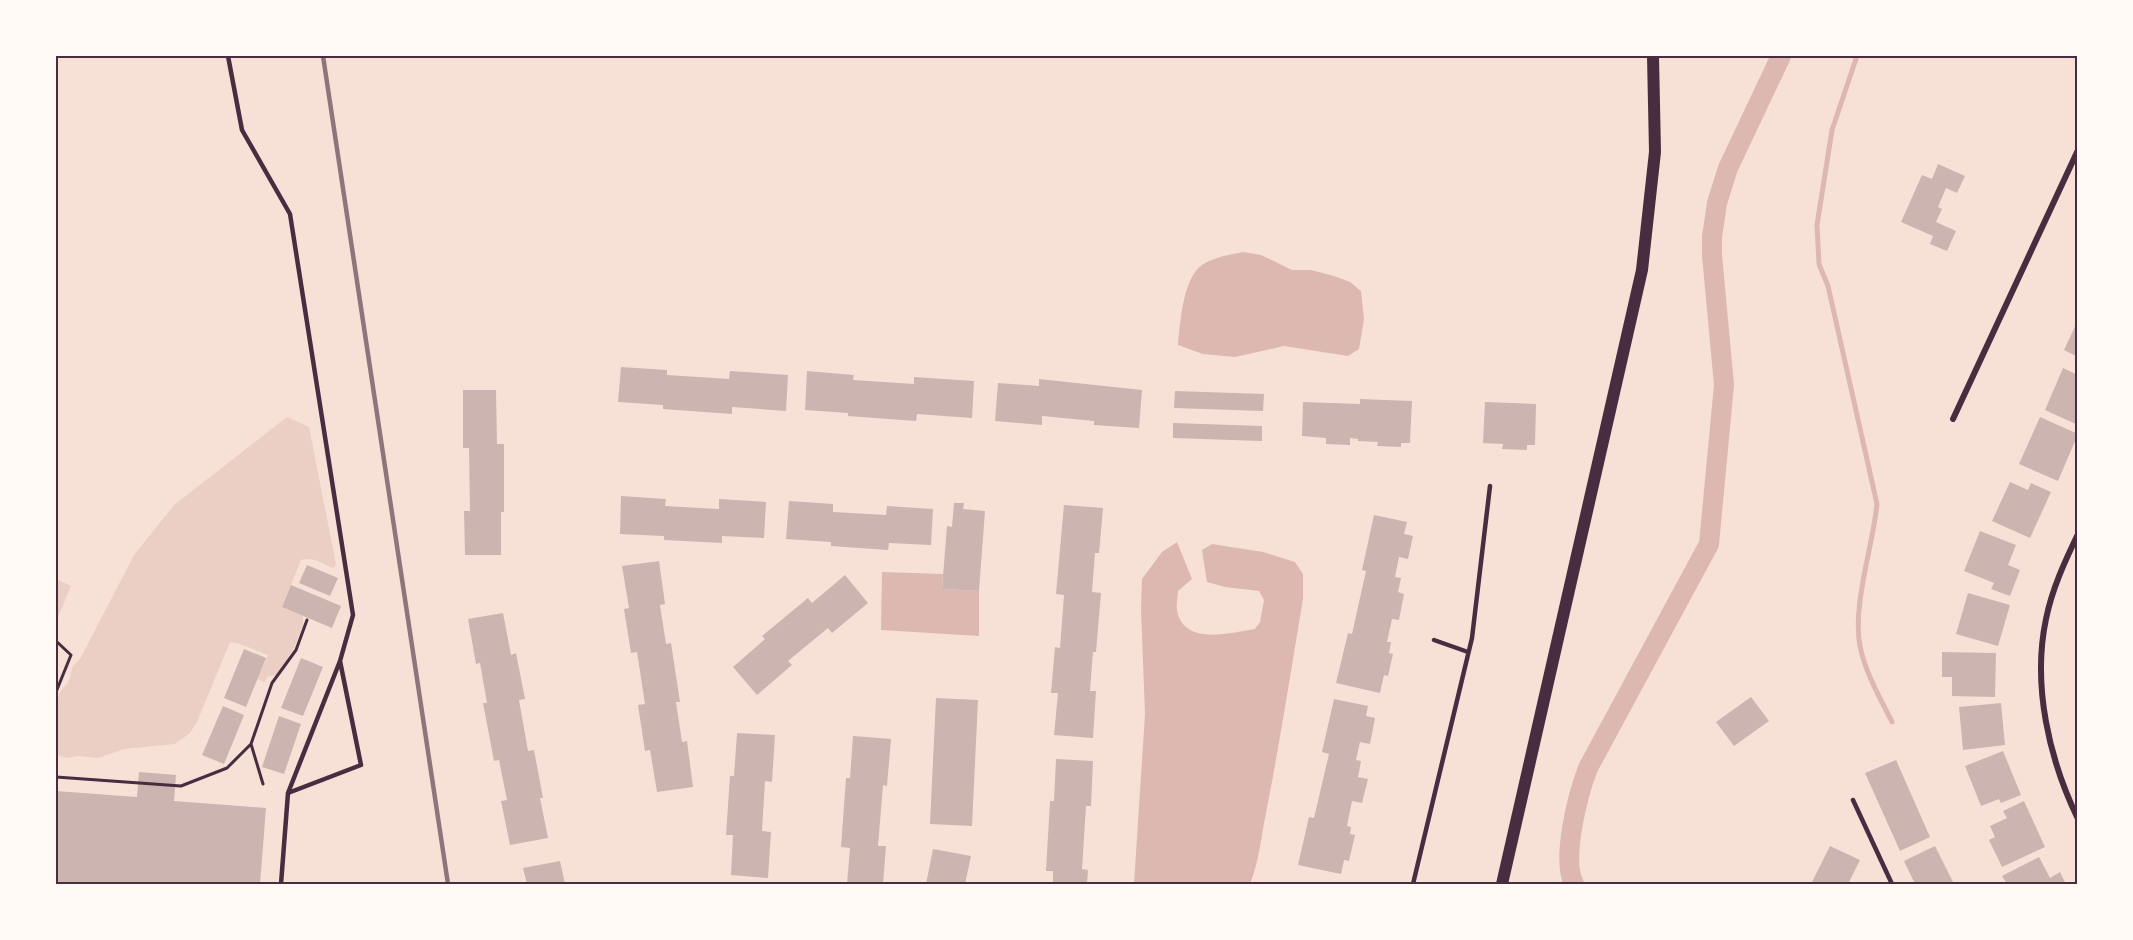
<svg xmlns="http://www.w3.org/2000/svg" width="2133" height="940" viewBox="0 0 2133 940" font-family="'DejaVu Sans',sans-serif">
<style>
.green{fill:#ebcfc5}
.water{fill:#dcb8b0}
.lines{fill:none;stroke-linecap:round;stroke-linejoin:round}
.stream{stroke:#dcb8b0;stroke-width:5}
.canal{stroke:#dcb8b0;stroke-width:20}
.building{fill:#ccb4b1}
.path{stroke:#4a2c40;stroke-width:3}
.service{stroke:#4a2c40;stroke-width:4.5}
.minor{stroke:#4a2c40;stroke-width:6}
.secondary{stroke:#4a2c40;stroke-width:12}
.rail{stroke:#8f747c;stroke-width:4.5}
.neatline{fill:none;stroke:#4a2c40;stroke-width:2}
</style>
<rect width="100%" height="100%" fill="#f7e1d7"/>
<path class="green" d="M 287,417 L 309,427 L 336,564 L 334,568 C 322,565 315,556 301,560 L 282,607 L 303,616 L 303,625 L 294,648 L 277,675 L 267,677 L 265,682 L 257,679 L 268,655 L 240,644 L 230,642 L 197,722 L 190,733 L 175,744 L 124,749 L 98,758 L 78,756 L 68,758 L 56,755 L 56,706 L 60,692 L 68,683 L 73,666 L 80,659 L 134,555 L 174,505 Z
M 56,579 L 71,586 L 56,622 Z"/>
<path class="water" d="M 1243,252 L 1261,255 L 1292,270 L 1311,270 L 1334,276 L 1350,282 L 1361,291 L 1364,319 L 1359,349 L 1348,356 L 1284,346 L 1235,357 L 1203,354 L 1178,345 C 1180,323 1183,278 1202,265 C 1214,257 1229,255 1243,252 Z
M 1177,542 L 1192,579 L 1178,591 C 1178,596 1176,604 1177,610 C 1183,646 1230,633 1255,629 L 1260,622 L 1264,600 L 1259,591 L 1225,587 L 1207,582 L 1202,550 L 1212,544 L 1263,552 L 1295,562 L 1303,574 L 1303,599 C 1291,670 1280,742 1266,813 C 1261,837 1259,862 1250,884 L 1134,884 L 1145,714 L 1141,609 L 1142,579 L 1162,552 Z
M 882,572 L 943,574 L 942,589 L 979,591 L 979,636 L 881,630 Z"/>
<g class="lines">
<path class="stream" d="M 1857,56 L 1832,130 L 1817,225 L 1819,264 L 1828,286 L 1877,504 C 1873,546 1852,606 1860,646 C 1865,672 1880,698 1892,722"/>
<path class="canal" d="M 1574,884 C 1561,859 1578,794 1588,768 L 1709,544 L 1724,385 L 1712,255 L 1712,237 L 1717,203 L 1728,168 L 1781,56"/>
</g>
<path class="building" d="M 1938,164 L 1965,176 L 1957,193 L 1946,188 L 1938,207 L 1942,209 L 1936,222 L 1956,231 L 1947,251 L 1930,244 L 1933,236 L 1901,222 L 1922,175 L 1932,179 Z
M 2078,320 L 2078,357 L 2064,350 Z
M 621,367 L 667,370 L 667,375 L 729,379 L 730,371 L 788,375 L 786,411 L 732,407 L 732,414 L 663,409 L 663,405 L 618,402 Z
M 2063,368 L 2078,375 L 2078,425 L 2045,410 Z
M 807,371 L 854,375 L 853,380 L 914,384 L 914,377 L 974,381 L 972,418 L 917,414 L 916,421 L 848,416 L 848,413 L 805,410 Z
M 1039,379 L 1142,390 L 1139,428 L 1094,425 L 1094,421 L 1042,416 L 1042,425 L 995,421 L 998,383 L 1039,386 Z
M 463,390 L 496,390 L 497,444 L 504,444 L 504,512 L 501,512 L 501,555 L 465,555 L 464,511 L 470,511 L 469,448 L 463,448 Z
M 1175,391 L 1264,394 L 1263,411 L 1174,408 Z
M 1360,399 L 1412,401 L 1410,443 L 1401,443 L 1401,447 L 1377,446 L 1378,442 L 1358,441 L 1358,439 L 1350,438 L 1350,445 L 1326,444 L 1326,438 L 1302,436 L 1303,402 L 1360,404 Z
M 1485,402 L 1536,404 L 1535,445 L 1527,445 L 1527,450 L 1502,449 L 1503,444 L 1483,443 Z
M 2040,417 L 2078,434 L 2058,481 L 2019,464 Z
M 1173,423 L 1262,426 L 1262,441 L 1173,438 Z
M 2010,482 L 2028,490 L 2031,483 L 2051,492 L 2030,538 L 1992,521 Z
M 621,496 L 666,499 L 665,506 L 719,509 L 719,499 L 766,502 L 764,538 L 722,536 L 722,543 L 664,540 L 664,536 L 620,534 Z
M 789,501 L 833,504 L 833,512 L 886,515 L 887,506 L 933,509 L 931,545 L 889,543 L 888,550 L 831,546 L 831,542 L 786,539 Z
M 954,503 L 964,503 L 963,509 L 985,511 L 979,591 L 942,589 L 947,526 L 952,527 Z
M 1064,505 L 1103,508 L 1099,553 L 1095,553 L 1092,592 L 1101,593 L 1096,652 L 1093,652 L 1090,691 L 1096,691 L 1093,738 L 1054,735 L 1058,693 L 1051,693 L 1055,647 L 1060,648 L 1064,595 L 1056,594 Z
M 1374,515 L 1407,522 L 1404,534 L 1413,536 L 1408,559 L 1399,557 L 1395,577 L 1401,578 L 1398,592 L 1404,594 L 1399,620 L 1392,619 L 1387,642 L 1391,642 L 1389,653 L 1393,654 L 1388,676 L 1384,675 L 1380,693 L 1336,683 L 1348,633 L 1352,634 L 1366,571 L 1362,570 Z
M 1980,531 L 2016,545 L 2008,565 L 2020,570 L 2010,596 L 1991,589 L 1994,583 L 1964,571 Z
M 659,561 L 665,604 L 660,605 L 666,644 L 671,643 L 680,702 L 676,702 L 682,742 L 687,741 L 693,787 L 657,792 L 650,750 L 645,751 L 638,705 L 645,704 L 637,652 L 631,653 L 624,609 L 629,608 L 622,566 Z
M 307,565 L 338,578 L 330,596 L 299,583 Z
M 845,575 L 868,603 L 832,633 L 828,628 L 788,661 L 792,665 L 757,695 L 733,667 L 765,639 L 762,636 L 808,598 L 812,603 Z
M 291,585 L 341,606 L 332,628 L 282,607 Z
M 1968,593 L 2010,605 L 1998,646 L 1956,634 Z
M 503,613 L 511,655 L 516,653 L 525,699 L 519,700 L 528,751 L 534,750 L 543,798 L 540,798 L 548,838 L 510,845 L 501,801 L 507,800 L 499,760 L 494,761 L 483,703 L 487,703 L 480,663 L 476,664 L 468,619 Z
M 244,649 L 266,658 L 246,707 L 224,698 Z
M 1942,652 L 1996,653 L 1995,697 L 1952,696 L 1952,677 L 1942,677 Z
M 301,658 L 323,667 L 303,716 L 281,708 Z
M 1751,697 L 1769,721 L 1734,746 L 1716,722 Z
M 936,698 L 978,700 L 972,826 L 930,824 Z
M 1334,699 L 1368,706 L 1366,716 L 1375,718 L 1370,744 L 1360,742 L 1356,760 L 1361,761 L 1358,777 L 1368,779 L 1362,803 L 1352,801 L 1347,826 L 1351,827 L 1350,834 L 1355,835 L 1349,861 L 1344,860 L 1341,874 L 1298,865 L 1309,817 L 1314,818 L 1329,754 L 1322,752 Z
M 2001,703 L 2005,745 L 1963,750 L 1959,707 Z
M 223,706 L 244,715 L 224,764 L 202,755 Z
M 279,716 L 301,724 L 284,774 L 262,767 Z
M 737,733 L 775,735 L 772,782 L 765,781 L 762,831 L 771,832 L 768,878 L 731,875 L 733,835 L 726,835 L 730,776 L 734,776 Z
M 853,736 L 891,739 L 887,786 L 883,785 L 878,846 L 886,846 L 883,884 L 847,884 L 850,848 L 841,847 L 846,778 L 850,778 Z
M 2003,751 L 2021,795 L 2001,803 L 1999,799 L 1981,806 L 1965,766 Z
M 1056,759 L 1093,761 L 1091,806 L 1086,806 L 1082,869 L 1088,870 L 1087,884 L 1053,884 L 1053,871 L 1046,871 L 1050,801 L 1054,801 Z
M 1896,760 L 1930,837 L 1900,851 L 1865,773 Z
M 139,772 L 176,775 L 174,801 L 266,808 L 260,884 L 56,884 L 56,791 L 137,797 Z
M 2024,801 L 2045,847 L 2002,867 L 1989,840 L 1995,837 L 1990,826 L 2007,818 L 2003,811 Z
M 1830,846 L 1860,860 L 1848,884 L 1811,884 Z
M 1935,846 L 1954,884 L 1915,884 L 1904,861 Z
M 933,849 L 971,856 L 965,884 L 926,884 Z
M 2039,857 L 2050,878 L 2060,872 L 2066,884 L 2007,884 L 2002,876 Z
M 560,861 L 565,884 L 527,884 L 523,868 Z"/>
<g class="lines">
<path class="path" d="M 56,641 L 71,655 L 56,692
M 56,777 L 181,786 L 227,768 L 251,744
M 263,784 L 251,744 L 272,683 L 296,650 L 307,620"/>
<path class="service" d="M 228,56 L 242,130 L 290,214 L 353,615 L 340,661 L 288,793 L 281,884
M 1434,640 L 1468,652
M 288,793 L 361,765 L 340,661
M 1853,800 L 1892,884
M 1413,884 L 1472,638 L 1490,486"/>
<path class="minor" d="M 1953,419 L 2078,150
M 2078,534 C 2065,561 2052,589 2046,619 C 2032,685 2049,759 2078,819"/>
<path class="secondary" d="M 1502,884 L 1642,270 L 1655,152 L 1653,56"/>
<path class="rail" d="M 323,56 L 448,884"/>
</g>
<rect width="2133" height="940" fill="none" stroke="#fffaf5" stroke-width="114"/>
<rect x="57" y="57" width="2019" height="826" class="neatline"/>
</svg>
